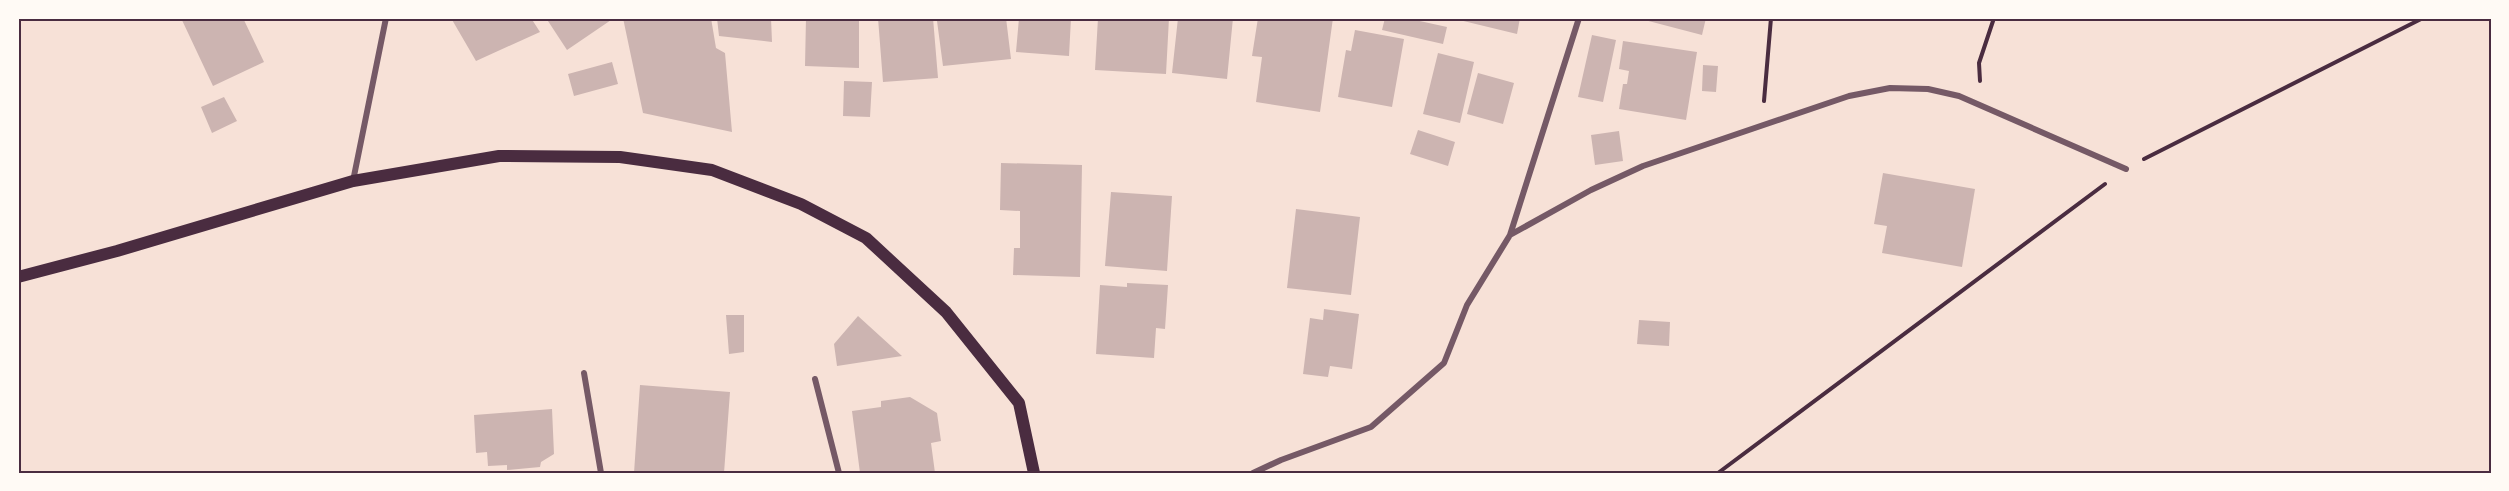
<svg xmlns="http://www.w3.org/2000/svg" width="2509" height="491" viewBox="0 0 2509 491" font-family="'Asap Condensed',sans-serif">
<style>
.building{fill:#ccb4b1}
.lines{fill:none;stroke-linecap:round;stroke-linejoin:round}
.path{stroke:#4a2c40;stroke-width:4}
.minor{stroke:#755966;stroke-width:6}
.secondary{stroke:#4a2c40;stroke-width:12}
.neatline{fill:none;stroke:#4a2c40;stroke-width:2}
</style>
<rect width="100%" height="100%" fill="#f7e1d7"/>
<path class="building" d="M 181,18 L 243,18 L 264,62 L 213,86 Z
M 451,18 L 531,18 L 540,32 L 476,61 Z
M 546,18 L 614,18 L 567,50 Z
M 623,18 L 711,18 L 716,48 L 725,53 L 732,132 L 643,113 Z
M 717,18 L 771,18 L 772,42 L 719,36 Z
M 806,18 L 859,18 L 859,68 L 805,66 Z
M 878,18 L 933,18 L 938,78 L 883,82 Z
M 949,18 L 1006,18 L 1011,59 L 943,66 L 937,21 Z
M 1019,18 L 1071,18 L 1069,56 L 1016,52 Z
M 1098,18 L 1169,18 L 1166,74 L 1095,70 Z
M 1178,18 L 1233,18 L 1227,79 L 1172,73 Z
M 1258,18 L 1333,18 L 1320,112 L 1256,102 L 1262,57 L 1252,56 Z
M 1385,18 L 1406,18 L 1447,27 L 1443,44 L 1382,30 Z
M 1451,18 L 1520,18 L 1517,34 Z
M 1637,18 L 1706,18 L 1702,35 Z
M 1355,30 L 1404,39 L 1392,107 L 1338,97 L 1346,50 L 1351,51 Z
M 1592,35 L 1616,40 L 1603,102 L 1578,97 Z
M 1623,41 L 1697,52 L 1686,120 L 1619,109 L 1623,84 L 1627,84 L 1629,71 L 1619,69 Z
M 1438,53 L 1474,62 L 1460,123 L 1423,114 Z
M 612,62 L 618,84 L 574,96 L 568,74 Z
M 1703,65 L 1718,66 L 1716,92 L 1702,91 Z
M 1478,73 L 1514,83 L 1503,124 L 1467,114 Z
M 844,81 L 872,82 L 870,117 L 843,116 Z
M 224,97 L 237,121 L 212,133 L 201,107 Z
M 1418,130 L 1455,142 L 1448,166 L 1410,154 Z
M 1619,131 L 1623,161 L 1595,165 L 1591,135 Z
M 1001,163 L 1082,165 L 1080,277 L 1013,275 L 1014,248 L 1020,248 L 1020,211 L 1000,210 Z
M 1883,173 L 1975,189 L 1962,267 L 1882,253 L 1887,226 L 1874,224 Z
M 1111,192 L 1172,196 L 1167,271 L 1105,266 Z
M 1296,209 L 1360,217 L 1351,295 L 1287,288 Z
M 1127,283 L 1168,285 L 1165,329 L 1156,328 L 1154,358 L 1096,354 L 1100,285 L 1127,287 Z
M 1324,309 L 1359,314 L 1352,369 L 1330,366 L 1328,377 L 1303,374 L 1310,318 L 1323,320 Z
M 726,315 L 744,315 L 744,352 L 729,354 Z
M 858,316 L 902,356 L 837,366 L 834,344 Z
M 1639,320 L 1670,322 L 1669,346 L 1637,344 Z
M 640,385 L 730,392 L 724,473 L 634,473 Z
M 910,397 L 937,413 L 941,441 L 931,443 L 935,473 L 860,473 L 852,411 L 881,407 L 881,401 Z
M 552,409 L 554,454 L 541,462 L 540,467 L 507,470 L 507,465 L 488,466 L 487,452 L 476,453 L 474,415 Z"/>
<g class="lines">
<path class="path" d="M 1980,81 L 1979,63 L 1994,18
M 1764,101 L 1771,18
M 2144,159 L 2423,18
M 1718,473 L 2105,184"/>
<path class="minor" d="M 353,181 L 386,18
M 1510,235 L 1579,18
M 584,373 L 601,473
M 815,379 L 839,473
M 1253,473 L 1281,460 L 1371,427 L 1444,363 L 1467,305 L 1510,235 L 1591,190 L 1643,166 L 1849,96 L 1890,88 L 1928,89 L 1959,96 L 2126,169"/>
<path class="secondary" d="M 18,277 L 117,251 L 353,181 L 499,156 L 620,157 L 712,170 L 801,204 L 866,238 L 946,312 L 1019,403 L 1034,473"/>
</g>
<rect width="2509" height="491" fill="none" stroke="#fffaf5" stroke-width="39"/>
<rect x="20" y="20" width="2470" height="452" class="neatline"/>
</svg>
